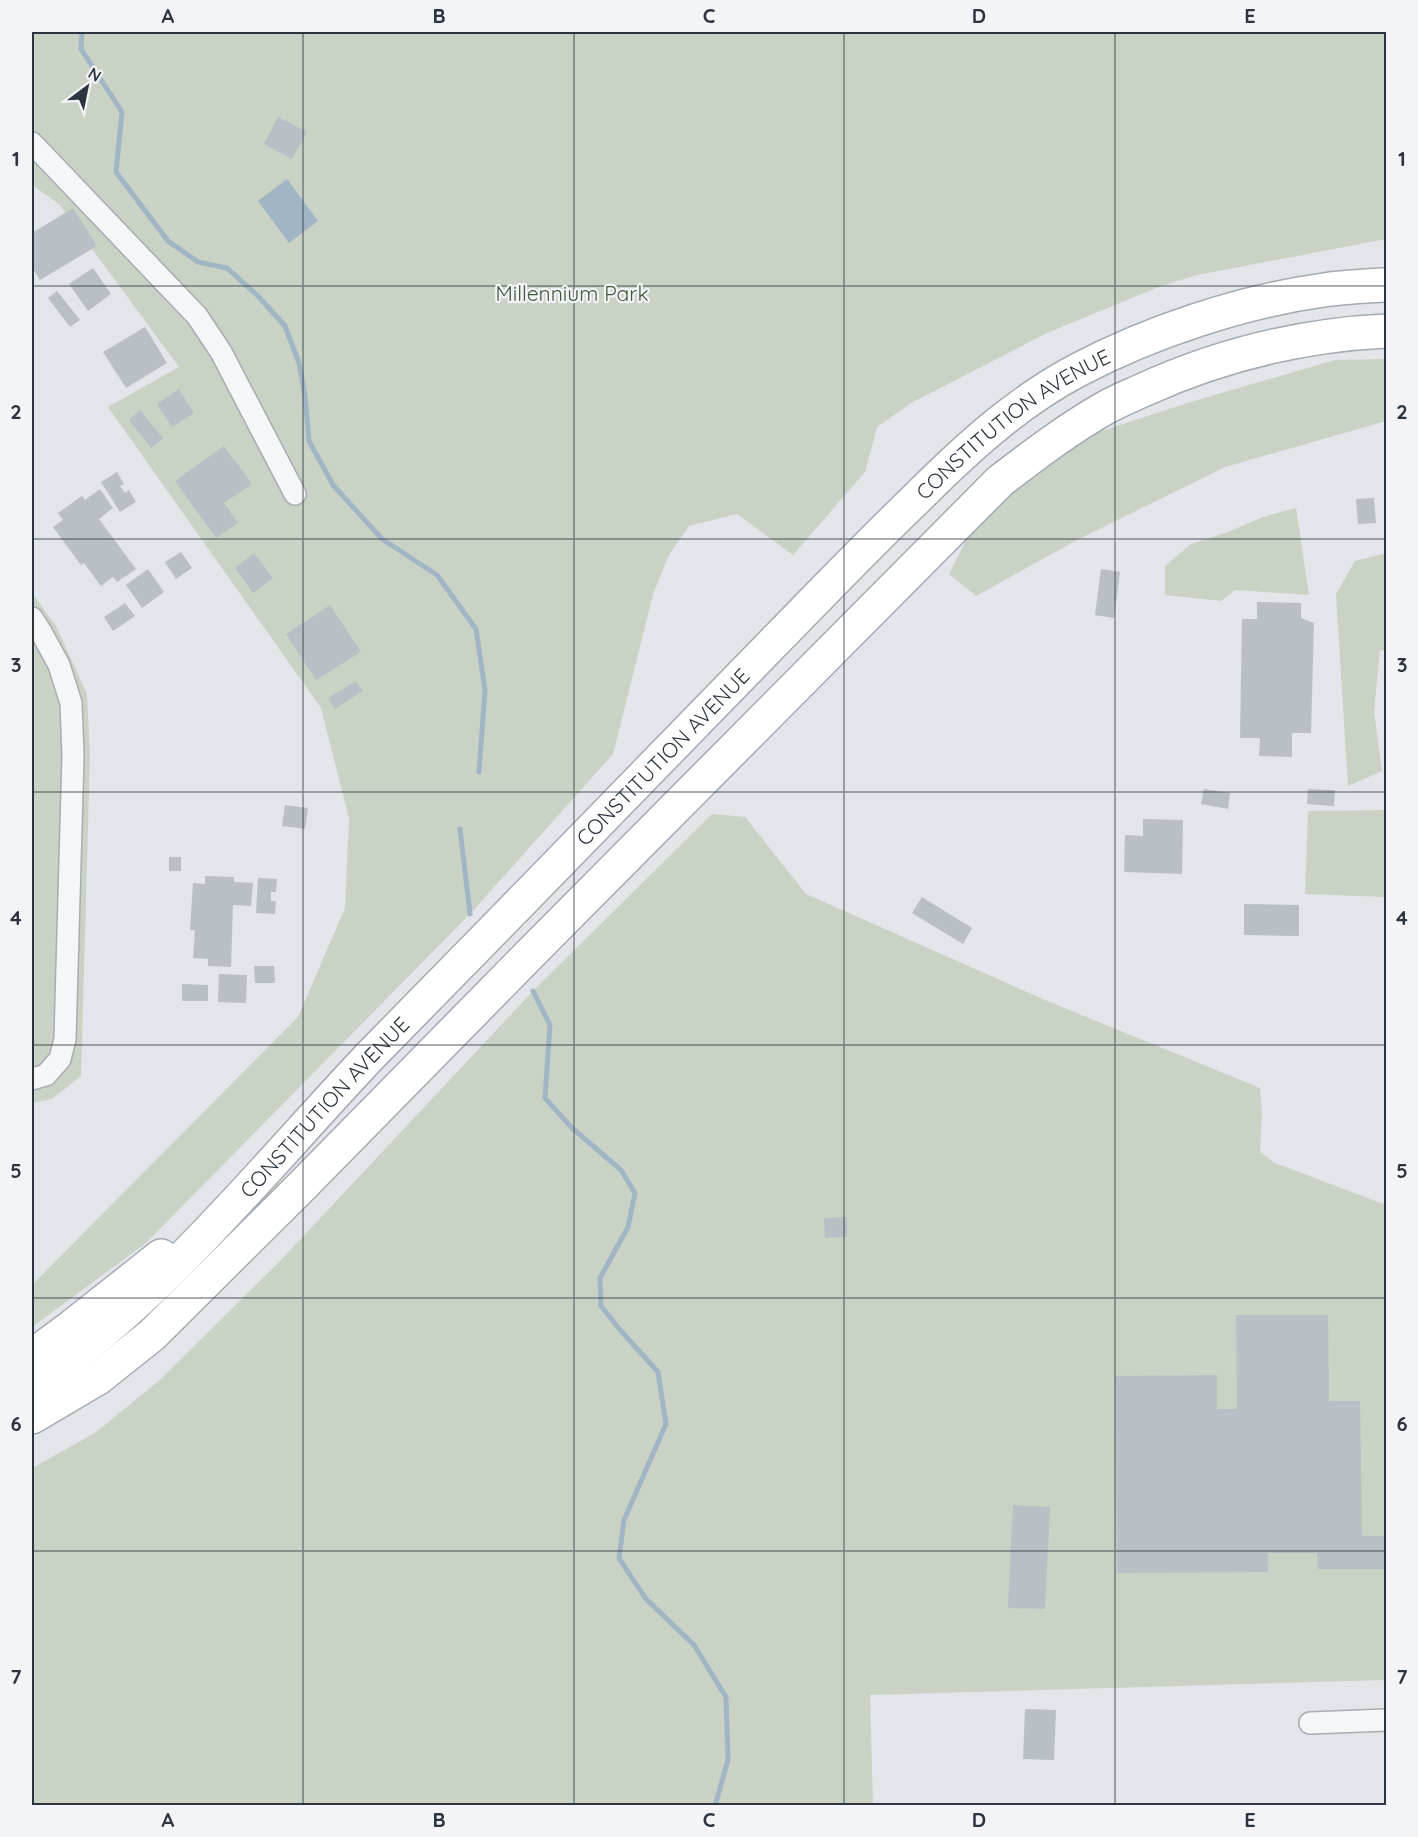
<svg xmlns="http://www.w3.org/2000/svg" width="1418" height="1837" viewBox="0 0 1418 1837" font-family="Quicksand,sans-serif">
<style>
.green{fill:#c9d2c4}
.water{fill:#a1b6c5}
.lines{fill:none;stroke-linecap:round;stroke-linejoin:round}
.stream{stroke:#a1b6c5;stroke-width:5}
.building{fill:#babfc5}
.street-casing{stroke:#a8adb3;stroke-width:24}
.primary-casing{stroke:#a3abb3;stroke-width:36}
.street{stroke:#f4f6f8;stroke-width:21}
.primary{stroke:#fff;stroke-width:33}
.grid{fill:none;stroke:#2c353f;stroke-width:1.5;stroke-opacity:0.55}
.labels{text-anchor:middle;dominant-baseline:central;stroke-width:4.5;stroke-linejoin:round;paint-order:stroke}
.park-label{font-size:21px;fill:#43593b;stroke:#f2f4f7}
.street-label{font-size:21px;fill:#2c353f;stroke:#f2f4f7}
.neatline{fill:none;stroke:#2c353f;stroke-width:2}
.grid-label{font-size:20px;text-anchor:middle;font-weight:bold;fill:#2c353f}
</style>
<rect width="100%" height="100%" fill="#e2e5e9"/>
<path class="green" d="M 32,32 L 1386,32 L 1386,239 L 1197,275 L 1161,286 L 1047,333 L 911,403 L 877,427 L 865,472 L 793,555 L 737,514 L 689,526 L 669,555 L 653,594 L 613,754 L 470,914 L 146,1243 L 32,1327 L 32,1285 L 298,1017 L 345,908 L 349,818 L 321,708 L 108,407 L 179,367 L 59,204 L 32,185 Z
M 1386,359 L 1386,421 L 1225,467 L 1073,542 L 976,596 L 949,574 L 979,515 L 1080,438 L 1194,401 L 1335,360 Z
M 1296,508 L 1309,595 L 1235,590 L 1221,601 L 1165,595 L 1165,566 L 1191,544 L 1228,532 L 1263,517 Z
M 1386,553 L 1386,651 L 1380,650 L 1374,712 L 1382,771 L 1348,786 L 1336,594 L 1355,561 Z
M 32,593 L 56,626 L 87,694 L 90,755 L 81,1076 L 52,1099 L 32,1103 Z
M 1386,810 L 1386,897 L 1305,894 L 1308,811 Z
M 712,814 L 745,817 L 806,894 L 1045,1000 L 1260,1088 L 1262,1113 L 1260,1152 L 1275,1163 L 1386,1205 L 1386,1680 L 870,1695 L 873,1805 L 32,1805 L 32,1468 L 95,1433 L 161,1379 L 281,1260 L 533,991 Z"/>
<path class="water" d="M 287,179 L 318,221 L 289,243 L 258,201 Z"/>
<g class="lines">
<path class="stream" d="M 82,32 L 81,49 L 122,112 L 116,172 L 168,241 L 198,262 L 227,268 L 258,296 L 285,326 L 299,363 L 305,396 L 309,441 L 333,485 L 382,539 L 437,575 L 476,629 L 485,690 L 479,772
M 460,829 L 470,914
M 533,991 L 550,1025 L 545,1098 L 572,1128 L 621,1170 L 635,1193 L 628,1227 L 600,1278 L 601,1306 L 621,1331 L 658,1372 L 666,1424 L 624,1520 L 619,1558 L 646,1599 L 694,1645 L 726,1697 L 728,1760 L 715,1806"/>
</g>
<path class="building" d="M 278,117 L 307,132 L 292,159 L 264,144 Z
M 73,208 L 97,246 L 40,280 L 32,267 L 32,233 Z
M 93,268 L 111,294 L 88,311 L 69,284 Z
M 57,291 L 80,320 L 70,327 L 48,298 Z
M 145,327 L 167,363 L 126,388 L 103,352 Z
M 179,389 L 194,413 L 172,427 L 157,404 Z
M 140,410 L 163,438 L 151,448 L 129,420 Z
M 224,446 L 252,484 L 224,503 L 238,523 L 216,538 L 175,481 Z
M 117,472 L 124,484 L 120,486 L 125,493 L 129,490 L 136,502 L 120,512 L 101,482 Z
M 100,489 L 113,508 L 99,519 L 136,569 L 117,582 L 113,577 L 101,586 L 84,563 L 81,565 L 53,527 L 63,520 L 58,513 L 82,496 L 85,500 Z
M 1374,498 L 1376,523 L 1358,524 L 1356,499 Z
M 181,552 L 192,568 L 176,579 L 165,562 Z
M 254,553 L 273,578 L 253,593 L 235,568 Z
M 148,569 L 164,592 L 142,608 L 126,585 Z
M 1101,569 L 1120,572 L 1114,618 L 1095,615 Z
M 1257,602 L 1301,603 L 1301,618 L 1314,623 L 1311,733 L 1292,733 L 1292,757 L 1259,756 L 1260,738 L 1240,738 L 1242,619 L 1257,619 Z
M 125,603 L 135,616 L 113,631 L 104,617 Z
M 330,605 L 361,652 L 316,680 L 286,634 Z
M 356,681 L 363,691 L 335,709 L 328,698 Z
M 1204,789 L 1230,793 L 1228,809 L 1201,804 Z
M 1308,789 L 1335,790 L 1334,806 L 1307,804 Z
M 285,805 L 308,808 L 305,829 L 282,826 Z
M 1143,819 L 1183,820 L 1182,874 L 1124,872 L 1125,835 L 1143,836 Z
M 169,857 L 181,857 L 181,871 L 169,871 Z
M 205,876 L 234,877 L 234,882 L 253,883 L 251,906 L 233,905 L 231,967 L 208,966 L 208,959 L 193,958 L 195,930 L 190,930 L 193,883 L 205,884 Z
M 258,878 L 277,879 L 276,892 L 271,892 L 271,901 L 276,901 L 275,914 L 256,913 Z
M 922,897 L 972,928 L 963,944 L 912,913 Z
M 1244,904 L 1299,905 L 1299,936 L 1244,935 Z
M 254,966 L 274,966 L 275,983 L 255,983 Z
M 219,974 L 247,975 L 246,1003 L 218,1002 Z
M 182,984 L 208,985 L 208,1001 L 182,1001 Z
M 847,1217 L 847,1237 L 825,1238 L 824,1218 Z
M 1236,1315 L 1328,1315 L 1329,1401 L 1360,1401 L 1362,1536 L 1386,1536 L 1386,1569 L 1318,1569 L 1317,1553 L 1268,1553 L 1268,1572 L 1117,1573 L 1115,1376 L 1217,1375 L 1217,1409 L 1237,1409 Z
M 1013,1505 L 1050,1507 L 1045,1609 L 1008,1608 Z
M 1025,1709 L 1056,1710 L 1054,1760 L 1023,1759 Z"/>
<g class="lines">
<defs>
<path id="street" d="M 32,143 L 197,316 L 221,352 L 295,494
M 32,618 L 41,632 L 59,665 L 71,703 L 73,756 L 65,1039 L 60,1059 L 46,1075 L 32,1079
M 1310,1723 L 1386,1720"/>
<g id="primary">
<path d="M 32,1356 L 70,1328 L 161,1256"/>
<path id="s1" d="M 32,1386 C 164,1296 262,1170 371,1055 C 419,1006 467,957 515,908 C 603,818 691,728 778,638 C 824,591 869,544 917,498 C 965,450 1017,402 1078,370 C 1150,332 1243,301 1324,290 C 1345,287 1366,286 1386,285"/>
<path d="M 32,1417 L 98,1378 L 152,1335 L 301,1187 L 528,956 L 1000,481 C 1034,455 1068,429 1105,408 C 1117,401 1130,396 1143,390 C 1220,355 1302,335 1386,331"/>
</g>
</defs>
<use href="#street" class="street-casing"/>
<use href="#primary" class="primary-casing"/>
<use href="#street" class="street"/>
<use href="#primary" class="primary"/>
</g>
<path class="grid" d="M 303,32 L 303,1806M 574,32 L 574,1806M 844,32 L 844,1806M 1115,32 L 1115,1806M 32,286 L 1386,286M 32,539 L 1386,539M 32,792 L 1386,792M 32,1045 L 1386,1045M 32,1298 L 1386,1298M 32,1551 L 1386,1551"/>
<g class="labels">
<g class="park-label">
<text x="572" y="293">Millennium Park</text>
</g>
<g class="street-label">
<text stroke="none"><textPath href="#s1" startOffset="1377">CONSTITUTION AVENUE</textPath></text>
<text stroke="none"><textPath href="#s1" startOffset="892">CONSTITUTION AVENUE</textPath></text>
<text stroke="none"><textPath href="#s1" startOffset="405">CONSTITUTION AVENUE</textPath></text>
</g>
</g>
<rect width="1418" height="1837" fill="none" stroke="#f2f4f7" stroke-width="66"/>
<g transform="translate(87 87) rotate(32)" stroke="#f2f4f7" stroke-width="4.5" paint-order="stroke">
<path d="M0-4.5L10 22L0 15L-10 22Z" fill="#2c353f"/>
<text y="-9" font-size="16" font-weight="bold" text-anchor="middle" fill="#2c353f">N</text>
</g>
<rect x="33" y="33" width="1352" height="1771" class="neatline"/>
<g class="grid-label">
<text x="168" y="23">A</text>
<text x="439" y="23">B</text>
<text x="709" y="23">C</text>
<text x="979" y="23">D</text>
<text x="1250" y="23">E</text>
<text x="16" y="166">1</text>
<text x="1402" y="166">1</text>
<text x="16" y="419">2</text>
<text x="1402" y="419">2</text>
<text x="16" y="672">3</text>
<text x="1402" y="672">3</text>
<text x="16" y="925">4</text>
<text x="1402" y="925">4</text>
<text x="16" y="1178">5</text>
<text x="1402" y="1178">5</text>
<text x="16" y="1431">6</text>
<text x="1402" y="1431">6</text>
<text x="16" y="1684">7</text>
<text x="1402" y="1684">7</text>
<text x="168" y="1827">A</text>
<text x="439" y="1827">B</text>
<text x="709" y="1827">C</text>
<text x="979" y="1827">D</text>
<text x="1250" y="1827">E</text>
</g>
</svg>
